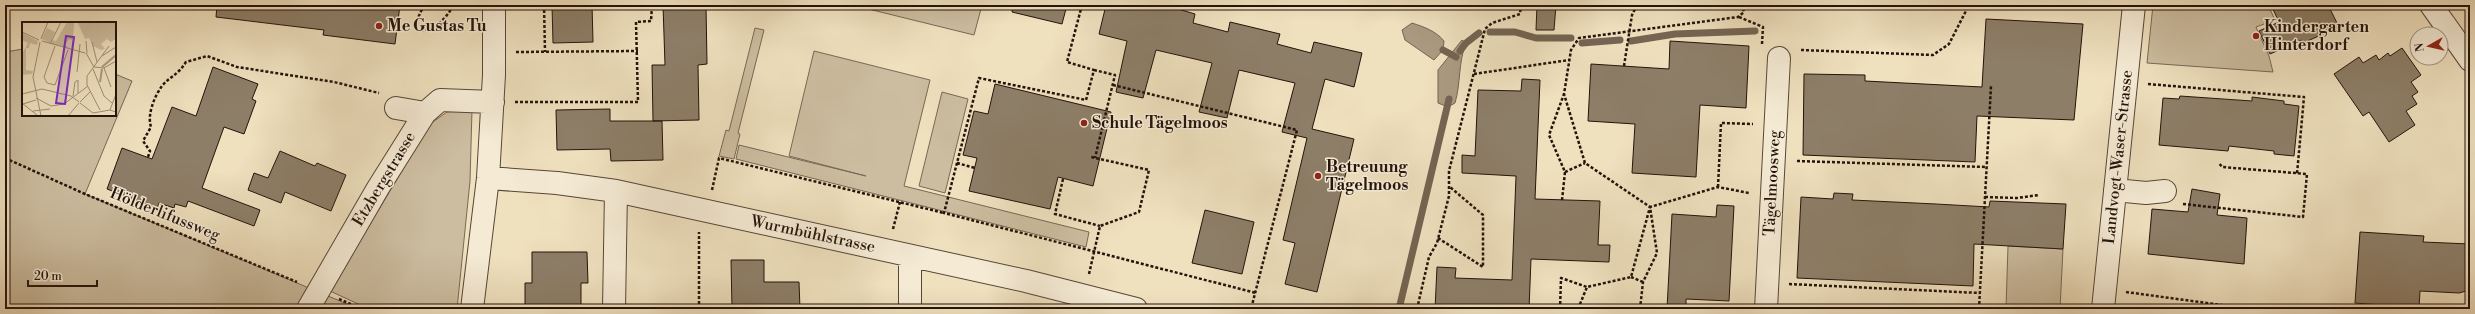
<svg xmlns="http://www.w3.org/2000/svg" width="2475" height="314" viewBox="0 0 2475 314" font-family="'Libre Bodoni',serif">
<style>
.green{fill:#ccbda0;stroke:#786856}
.water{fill:#aa9a81;stroke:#746452}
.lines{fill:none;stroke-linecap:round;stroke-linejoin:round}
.stream{stroke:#746452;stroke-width:7}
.building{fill:#8d7e68;stroke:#23130b}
.minor-casing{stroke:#564638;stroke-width:24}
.path{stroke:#23130b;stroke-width:2.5;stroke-dasharray:3 2;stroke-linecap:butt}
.minor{stroke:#f5ebd5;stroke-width:22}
.poi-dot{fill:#8f2418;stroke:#f5ebd5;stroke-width:1.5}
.labels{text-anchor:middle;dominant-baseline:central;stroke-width:3;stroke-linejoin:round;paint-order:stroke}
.poi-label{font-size:16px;font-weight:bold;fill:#23130b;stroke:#f5ebd5;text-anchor:start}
.street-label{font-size:16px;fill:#23130b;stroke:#f5ebd5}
.inset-river{fill:none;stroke:#aa9a81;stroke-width:2}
.inset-road{fill:none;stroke:#9d8e76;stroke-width:1}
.view{fill:#7b2cbf;fill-opacity:0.15;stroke:#7b2cbf;stroke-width:2}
.inset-edge{fill:none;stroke:#23130b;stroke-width:2}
</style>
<rect width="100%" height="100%" fill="#efe0be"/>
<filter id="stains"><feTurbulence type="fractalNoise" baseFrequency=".005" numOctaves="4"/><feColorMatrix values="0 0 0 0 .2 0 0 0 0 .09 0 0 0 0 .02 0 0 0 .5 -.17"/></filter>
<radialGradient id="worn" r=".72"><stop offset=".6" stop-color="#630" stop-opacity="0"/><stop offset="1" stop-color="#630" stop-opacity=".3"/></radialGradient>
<path class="green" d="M 852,5 L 982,5 L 974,35 Z
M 2153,5 L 2268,5 L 2275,20 L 2256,27 L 2269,56 L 2273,72 L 2147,63 Z
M 755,28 L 764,30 L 738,133 L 740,134 L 734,159 L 719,156 L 726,130 L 729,131 Z
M 23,49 L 23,115 L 115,115 L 115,74 L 132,81 L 85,194 L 359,309 L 5,309 L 5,52 Z
M 814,51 L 930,80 L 904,186 L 1089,232 L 1086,247 L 736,159 L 739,145 L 866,176 L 789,156 Z
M 942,92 L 968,99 L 945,193 L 919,186 Z
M 472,110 L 470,181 L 457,309 L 369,309 L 330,291 L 430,124 L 447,112 Z
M 2008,246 L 2063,249 L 2060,309 L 2006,309 Z"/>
<path class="water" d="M 1412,23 C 1424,27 1436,31 1444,41 L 1443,50 L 1434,60 L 1405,40 L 1402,30 Z
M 1462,40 L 1466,43 C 1458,63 1461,83 1455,103 L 1448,107 L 1438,103 L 1438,70 Z"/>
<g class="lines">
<path class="stream" d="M 1490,32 L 1515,32 L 1536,38 L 1571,38
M 1631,41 L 1675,34 L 1755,31
M 1582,43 L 1620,40
M 1443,50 L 1456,57
M 1460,51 L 1466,43 L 1479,33
M 1399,309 L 1449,99"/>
</g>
<path class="building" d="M 217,5 L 400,5 L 395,44 L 323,35 L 324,30 L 216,17 Z
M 552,5 L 592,5 L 593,42 L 553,43 Z
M 663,5 L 706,5 L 707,64 L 698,65 L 699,120 L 653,121 L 652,65 L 665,65 Z
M 1013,5 L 1067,5 L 1062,24 L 1012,12 Z
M 1106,5 L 1127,5 L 1144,9 L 1144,5 L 1165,5 L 1195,14 L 1193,23 L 1228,32 L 1230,22 L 1280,34 L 1277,44 L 1311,53 L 1314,42 L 1362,53 L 1354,87 L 1325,79 L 1312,129 L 1354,139 L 1317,292 L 1285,284 L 1295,243 L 1283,240 L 1307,138 L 1282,132 L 1295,83 L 1239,70 L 1227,118 L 1199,112 L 1212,63 L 1156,50 L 1143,98 L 1116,92 L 1127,41 L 1099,34 Z
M 1537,5 L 1556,5 L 1554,30 L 1536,30 Z
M 2271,5 L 2328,5 L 2339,27 L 2303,43 L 2302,40 L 2270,54 L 2259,31 L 2279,22 Z
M 1986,19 L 2083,24 L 2074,120 L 1977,116 L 1975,162 L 1803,155 L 1804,74 L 1865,75 L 1865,81 L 1982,87 Z
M 1670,41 L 1749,46 L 1746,108 L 1700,105 L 1696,177 L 1632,173 L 1635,124 L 1588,121 L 1591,64 L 1669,69 Z
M 2402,48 L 2421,75 L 2411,82 L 2418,92 L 2412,96 L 2417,104 L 2406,111 L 2415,125 L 2389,142 L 2369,112 L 2363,116 L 2334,74 L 2359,57 L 2363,63 L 2376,55 L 2379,60 L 2388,53 L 2390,56 Z
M 213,67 L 258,84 L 252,99 L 256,101 L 244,134 L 224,127 L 202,188 L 260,210 L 254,226 L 188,201 L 186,207 L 175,204 L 174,208 L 159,203 L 157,208 L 107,189 L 122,148 L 152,159 L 172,107 L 196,116 Z
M 1522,79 L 1540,80 L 1535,199 L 1600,201 L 1598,245 L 1610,245 L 1609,262 L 1531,259 L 1529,309 L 1435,309 L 1437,267 L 1456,268 L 1455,278 L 1512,280 L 1516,176 L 1462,173 L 1462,155 L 1475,156 L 1478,90 L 1521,91 Z
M 995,84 L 1111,112 L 1093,186 L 1058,177 L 1050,209 L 969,191 L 977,158 L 963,155 L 974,111 L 988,114 Z
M 2180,96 L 2252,101 L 2252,97 L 2284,101 L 2284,104 L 2299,106 L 2294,156 L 2274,154 L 2274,151 L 2229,146 L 2228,151 L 2159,145 L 2163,98 L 2179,99 Z
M 610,109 L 610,121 L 662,121 L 663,160 L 611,161 L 610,149 L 557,150 L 556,110 Z
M 280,151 L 315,166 L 317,163 L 346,175 L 331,211 L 285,192 L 281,203 L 248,190 L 254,173 L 268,178 Z
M 2192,189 L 2220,194 L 2217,215 L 2247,218 L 2244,264 L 2148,254 L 2152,209 L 2188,212 Z
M 1834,193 L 1853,194 L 1852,200 L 1936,204 L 1989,207 L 1990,201 L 2066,204 L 2063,249 L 1974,244 L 1973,286 L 1797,278 L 1801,197 L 1833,199 Z
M 1717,205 L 1734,206 L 1729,301 L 1686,299 L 1686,309 L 1667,309 L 1672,214 L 1716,217 Z
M 1205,210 L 1254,222 L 1242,274 L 1192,263 Z
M 2360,232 L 2424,236 L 2423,242 L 2470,244 L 2470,290 L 2459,293 L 2420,291 L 2419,308 L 2355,303 Z
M 532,252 L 587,252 L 588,283 L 581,283 L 581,309 L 525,309 L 525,283 L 532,283 Z
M 731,260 L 764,260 L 764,282 L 799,282 L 800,309 L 732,309 Z"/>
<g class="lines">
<defs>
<path id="minor" d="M 2431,5 L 2470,60
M 396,108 L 425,113
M 488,178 L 557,183 L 616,191 L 1026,281 L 1136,309
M 2115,190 L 2146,193 L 2165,191
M 308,309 L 378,188 L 425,113 L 440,100 L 493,102
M 472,309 L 488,178 L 494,75 L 494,5
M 614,309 L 616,191
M 910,309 L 910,256
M 1766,309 L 1779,58
M 2103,309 L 2134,5"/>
</defs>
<use href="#minor" class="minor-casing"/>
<path class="path" d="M 424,5 L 417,20 L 417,30 C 435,32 445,19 454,5
M 544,5 L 545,52
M 1082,5 L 1067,62 L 1094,70 L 1086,100 L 979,78 L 944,213 L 1256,293
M 1739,17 L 1763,27 L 1762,44
M 1801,50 L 1933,55 L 1949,44 L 1969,5
M 516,52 L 638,51
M 1624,66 L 1632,15 L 1637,5
M 1094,70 L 1115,75 L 1095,158
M 1474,74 L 1569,60
M 2148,84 L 2304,97 L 2297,174
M 1113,85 L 1297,130 L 1251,309
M 515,102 L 638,102 L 636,22 L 651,21 L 652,5
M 148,157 L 150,151 L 143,141 L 151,127 C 147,115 154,97 162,86 C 169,77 177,76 186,62 L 207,56 L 237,67 L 334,82 L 379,93
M 5,158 L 85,194 L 297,282
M 1797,161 L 1986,167
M 957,163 L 975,168
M 1565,172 L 1585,163
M 1063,179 L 1055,214 L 1100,226
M 1718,187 L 1721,123 L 1753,124
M 712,190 L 719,158 L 944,213
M 1985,197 L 2017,198 L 2039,195
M 1562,200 L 1565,172 L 1549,135 L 1564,94
M 2183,204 L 2303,217 L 2307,174 L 2222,167 L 2219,163
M 893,229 L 900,202
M 1438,238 L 1483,267 L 1483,215 L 1450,187
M 1089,274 L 1100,226 L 1139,212 L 1149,170 L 1091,157
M 1631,277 L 1643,282
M 1789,284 L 1980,293
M 2126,292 L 2251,309
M 339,299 L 362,309
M 699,309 L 699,232
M 1417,309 L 1429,257 L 1437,243 L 1449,196 L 1449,171 L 1485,29 L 1492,23 L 1520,14 L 1521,5
M 1560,309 L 1561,278 L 1587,287
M 1578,309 L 1587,287 L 1631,277 L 1650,207 L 1585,163 L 1564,94 L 1571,50 L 1579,38 L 1738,17 L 1744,12 L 1742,5
M 1640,309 L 1643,282 L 1657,253 L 1650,207 L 1718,187 L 1749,193
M 1979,309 L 1991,86"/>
<use href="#minor" class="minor"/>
</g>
<g class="poi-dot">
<circle cx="379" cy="26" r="4"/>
<circle cx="2256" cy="36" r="4"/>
<circle cx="1084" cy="123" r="4"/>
<circle cx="1318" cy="176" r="4"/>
</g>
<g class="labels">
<g class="poi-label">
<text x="387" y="26">Me Gustas Tu</text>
<text x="2264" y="27">Kindergarten<tspan x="2264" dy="18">Hinterdorf</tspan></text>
<text x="1092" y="123">Schule Tägelmoos</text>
<text x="1326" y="167">Betreuung<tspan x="1326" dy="18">Tägelmoos</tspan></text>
</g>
<g class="street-label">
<text transform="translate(2118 157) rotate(-84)">Landvogt-Waser-Strasse</text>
<text transform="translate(384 179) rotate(-59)">Etzbergstrasse</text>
<text transform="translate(1772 183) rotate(-87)">Tägelmoosweg</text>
<text transform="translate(165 214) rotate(22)">Hölderlifussweg</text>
<text transform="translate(813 234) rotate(12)">Wurmbühlstrasse</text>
</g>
</g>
<g transform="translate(22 22)">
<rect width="94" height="94" fill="#efe0be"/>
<path d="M 45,0 L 52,1 L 51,16 L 50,18 L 47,17 L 43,23 L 47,26 L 29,22 L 30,18 L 34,19 ZM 94,0 L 94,17 L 89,20 L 85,17 L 79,22 L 83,27 L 79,28 L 71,24 L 67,16 L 63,17 L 56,1 ZM 25,6 L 33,10 L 28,21 L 20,17 ZM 0,11 L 16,19 L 15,23 L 8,21 L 7,26 L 4,26 L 4,48 L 11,49 L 10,52 L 0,53 L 0,32 L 6,21 L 0,18 Z" fill="#ccbda0"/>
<path class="inset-river" d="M 80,45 L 94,33M 78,60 L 80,47"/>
<path class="inset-road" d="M 0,10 L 17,18M 19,17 L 26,0M 20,19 L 63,31M 64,19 L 65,31M 18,20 L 11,55 L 19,94M 70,20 L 75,40M 28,22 L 39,0M 33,24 L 22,55 L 25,61 L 33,63 L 46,28M 64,31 L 72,45 L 82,46 L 94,39M 80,34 L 94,25M 82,46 L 89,65M 71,47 L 82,74 L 90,81M 55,50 L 58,22M 0,72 L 20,67 L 49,74 L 57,80M 51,74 L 53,60 L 56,58 L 56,71M 14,76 L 29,84M 58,80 L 68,70M 0,81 L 16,94M 58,81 L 71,91 L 88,88 L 94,90M 1,82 L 14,78M 29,84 L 42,82 L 66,64M 78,88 L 65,63 L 65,54 L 87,24M 88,88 L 94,72M 11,89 L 28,87M 46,94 L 57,81"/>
<path class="view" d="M 44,14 L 52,15 L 43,82 L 34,81 Z"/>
<rect width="94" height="94" class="inset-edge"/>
</g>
<rect width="2475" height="314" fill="none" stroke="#efe0be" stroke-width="20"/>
<rect x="6" y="6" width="2463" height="302" fill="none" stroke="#23130b" stroke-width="2"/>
<rect x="10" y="10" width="2455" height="294" fill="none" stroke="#23130b"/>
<g transform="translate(2429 46) rotate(262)"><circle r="19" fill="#f5ebd5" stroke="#a19584"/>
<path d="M0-3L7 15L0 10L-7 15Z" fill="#8f2418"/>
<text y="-6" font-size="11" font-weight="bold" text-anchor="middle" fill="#23130b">N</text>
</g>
<path d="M28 280v6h69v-6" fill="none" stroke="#23130b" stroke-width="2"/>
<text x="34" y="280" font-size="12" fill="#23130b" stroke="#f5ebd5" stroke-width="3" paint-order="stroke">20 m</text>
<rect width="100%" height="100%" filter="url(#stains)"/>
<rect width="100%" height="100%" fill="url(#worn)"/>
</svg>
